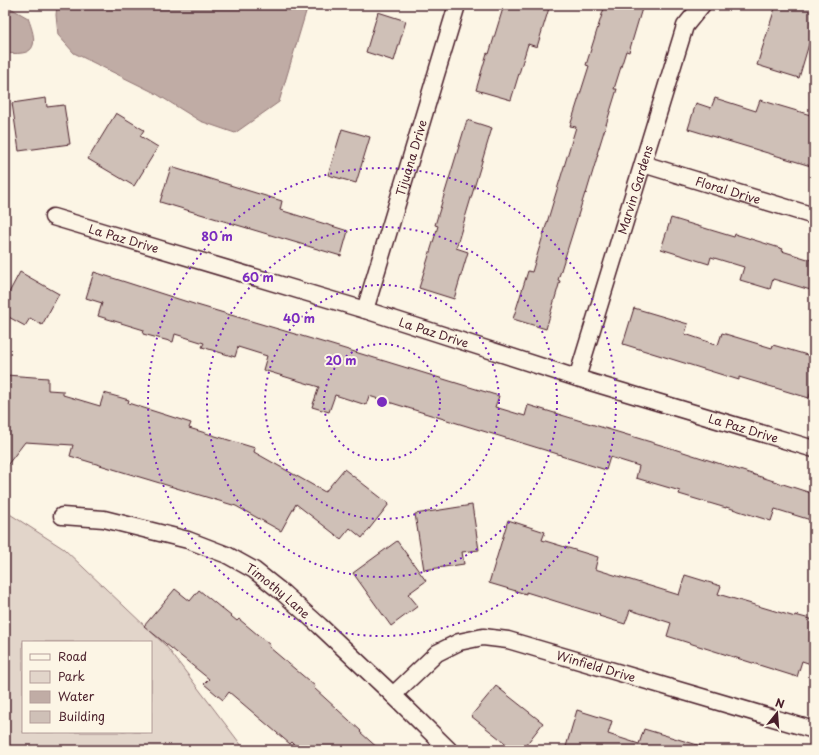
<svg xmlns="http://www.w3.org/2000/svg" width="819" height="755" viewBox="0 0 819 755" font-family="'Playpen Sans',sans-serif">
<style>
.green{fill:#e2d5ca;stroke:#967a7a;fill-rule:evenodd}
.water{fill:#c0aca5;stroke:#917474}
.building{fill:#cfc0b7;stroke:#4a1f2b}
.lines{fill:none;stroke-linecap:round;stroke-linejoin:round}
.street-casing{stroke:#4a1f2b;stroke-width:19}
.street{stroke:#fcf5e5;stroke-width:16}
.ring{fill:none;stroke:#7b2cbf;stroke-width:2;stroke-dasharray:2 4}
.labels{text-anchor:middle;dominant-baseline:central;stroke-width:4;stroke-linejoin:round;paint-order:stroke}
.street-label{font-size:12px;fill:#4a1f2b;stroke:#fcf5e5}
.centre{fill:#7b2cbf;stroke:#fcf5e5;stroke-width:2}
.ring-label{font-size:12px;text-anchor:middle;font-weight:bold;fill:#7b2cbf;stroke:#fcf5e5;stroke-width:4;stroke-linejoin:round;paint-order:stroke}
</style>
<rect width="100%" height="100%" fill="#fcf5e5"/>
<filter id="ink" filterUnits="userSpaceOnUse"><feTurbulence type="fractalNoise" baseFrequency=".025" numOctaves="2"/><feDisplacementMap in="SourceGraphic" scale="8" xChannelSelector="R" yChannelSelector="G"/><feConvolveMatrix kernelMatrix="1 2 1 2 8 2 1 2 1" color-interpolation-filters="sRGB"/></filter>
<g filter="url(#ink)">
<path class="green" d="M 5,511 L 64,549 L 166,646 L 245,750 L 5,750 ZM 23,642 L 151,642 L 151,732 L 23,732 Z"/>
<path class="water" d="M 5,5 L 28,18 C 32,29 41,51 22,53 C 16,54 11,53 5,54 Z
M 57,5 L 308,5 L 279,102 L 235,133 L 200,121 L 155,93 L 74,53 L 58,35 L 56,15 Z"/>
<path class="building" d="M 504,5 L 550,5 L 537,47 L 528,44 L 511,100 L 476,90 L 487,53 L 489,54 Z
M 605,5 L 643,5 L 629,52 L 626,51 L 614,89 L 617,89 L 597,154 L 598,154 L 586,194 L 585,193 L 558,280 L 560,281 L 546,329 L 513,319 L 528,271 L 532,272 L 576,127 L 570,126 L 589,66 L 586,65 Z
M 776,5 L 814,5 L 814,27 L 799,78 L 757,65 Z
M 378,12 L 406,21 L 394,61 L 366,52 Z
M 46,98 L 47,107 L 64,105 L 70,144 L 19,151 L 12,103 Z
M 715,98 L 756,111 L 760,100 L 814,116 L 814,167 L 688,129 L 696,103 L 711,108 Z
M 116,113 L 144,130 L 140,136 L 158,147 L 134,186 L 88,159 Z
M 467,120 L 492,128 L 456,248 L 468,252 L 454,299 L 419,288 L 438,226 L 435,225 Z
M 342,129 L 370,137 L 356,183 L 328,175 Z
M 171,167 L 282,201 L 280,210 L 348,231 L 341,256 L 160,202 Z
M 671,218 L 734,237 L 735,234 L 783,249 L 782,251 L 814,261 L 814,291 L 773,279 L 770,289 L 740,280 L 744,267 L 711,257 L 709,264 L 661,249 Z
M 20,272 L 59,294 L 42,325 L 30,318 L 25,326 L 5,315 L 5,300 Z
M 94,272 L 197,305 L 332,345 L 499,396 L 495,407 L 525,416 L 528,405 L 674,449 L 814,494 L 814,521 L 775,509 L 771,521 L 726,507 L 726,508 L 679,494 L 680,491 L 636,478 L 639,466 L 610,457 L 606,470 L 561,456 L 561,455 L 369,396 L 366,405 L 335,395 L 329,412 L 312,407 L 319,387 L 263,370 L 267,356 L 238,347 L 235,357 L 202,347 L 204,343 L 175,334 L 173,342 L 143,334 L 144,330 L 98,316 L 102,303 L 86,298 Z
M 634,308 L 688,324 L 685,334 L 718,345 L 722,333 L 772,348 L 773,345 L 814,357 L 814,380 L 809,398 L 739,377 L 739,380 L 623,344 Z
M 6,375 L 48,378 L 48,390 L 63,391 L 63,395 L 100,406 L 104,393 L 129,400 L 128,403 L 191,423 L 189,428 L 255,448 L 254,452 L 325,492 L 344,469 L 389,504 L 362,538 L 350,528 L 341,539 L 296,504 L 281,531 L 236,506 L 70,456 L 73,445 L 25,442 L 5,468 Z
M 472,505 L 479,550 L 462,552 L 464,564 L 424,570 L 415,514 Z
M 508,520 L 545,532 L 542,540 L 598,557 L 595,569 L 679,595 L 685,575 L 721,586 L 718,594 L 795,617 L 795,615 L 814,620 L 814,665 L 802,661 L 797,677 L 667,636 L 671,623 L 630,610 L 625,624 L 599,616 L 600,615 L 526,592 L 526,594 L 489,583 Z
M 397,541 L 426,581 L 408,594 L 418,606 L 391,626 L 353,573 Z
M 175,589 L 190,601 L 199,590 L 237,621 L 239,619 L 270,645 L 269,647 L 315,686 L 314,688 L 361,731 L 360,732 L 380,750 L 300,750 L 292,742 L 290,744 L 229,692 L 223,700 L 204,684 L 209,679 L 144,626 Z
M 496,686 L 543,723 L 522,750 L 514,750 L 471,716 Z
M 577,710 L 612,721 L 608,734 L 639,744 L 644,729 L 701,746 L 700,750 L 565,750 Z"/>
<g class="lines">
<defs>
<g id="street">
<path id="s1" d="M 643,164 L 814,216"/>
<path id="s2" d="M 53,217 L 365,310 L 577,378 L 814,449"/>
<path id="s3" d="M 365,310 L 457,5"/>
<path id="s4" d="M 577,378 L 685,26 L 702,5"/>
<path id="s5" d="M 62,516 L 104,519 L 188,540 L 227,555 L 254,570 L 283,593 L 320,626 L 393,695 L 449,750"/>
<path id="s6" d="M 393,695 L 437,653 L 459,642 L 483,637 L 508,640 L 814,730"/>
</g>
</defs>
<use href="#street" class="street-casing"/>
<use href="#street" class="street"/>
</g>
</g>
<g class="ring">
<circle cx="382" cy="402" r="58"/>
<circle cx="382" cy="402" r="117"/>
<circle cx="382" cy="402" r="175"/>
<circle cx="382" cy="402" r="234"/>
</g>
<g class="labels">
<g class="street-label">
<text stroke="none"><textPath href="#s3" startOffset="159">Tijuana Drive</textPath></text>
<text stroke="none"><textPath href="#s4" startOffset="197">Marvin Gardens</textPath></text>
<text stroke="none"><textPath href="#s1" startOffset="89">Floral Drive</textPath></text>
<text stroke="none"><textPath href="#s2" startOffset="74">La Paz Drive</textPath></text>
<text stroke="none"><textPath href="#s2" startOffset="398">La Paz Drive</textPath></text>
<text stroke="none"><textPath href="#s2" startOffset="722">La Paz Drive</textPath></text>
<text stroke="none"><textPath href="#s5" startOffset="233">Timothy Lane</textPath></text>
<text stroke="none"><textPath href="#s6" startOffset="227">Winfield Drive</textPath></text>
</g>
</g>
<circle cx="382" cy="402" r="6" class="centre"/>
<g class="ring-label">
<text x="217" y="241">80 m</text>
<text x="258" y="282">60 m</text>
<text x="299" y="323">40 m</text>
<text x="341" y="365">20 m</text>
</g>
<rect width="819" height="755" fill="none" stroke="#fcf5e5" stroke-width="20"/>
<rect x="10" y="10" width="799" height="735" fill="none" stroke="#4a1f2b" stroke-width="1.5" filter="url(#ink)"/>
<rect x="22" y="641" width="130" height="92" fill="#fcf5e5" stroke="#b59f9b"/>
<rect x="30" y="654" width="20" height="6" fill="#fcf5e5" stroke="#b59f9b"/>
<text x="58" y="661" font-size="12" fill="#4a1f2b">Road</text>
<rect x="30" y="671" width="20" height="12" fill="#e2d5ca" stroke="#b59f9b"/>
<text x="58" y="681" font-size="12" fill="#4a1f2b">Park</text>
<rect x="30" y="691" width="20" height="12" fill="#c0aca5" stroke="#b59f9b"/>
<text x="58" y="701" font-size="12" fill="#4a1f2b">Water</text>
<rect x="30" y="711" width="20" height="12" fill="#cfc0b7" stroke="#b59f9b"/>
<text x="58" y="721" font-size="12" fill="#4a1f2b">Building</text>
<g transform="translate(777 713) rotate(17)" stroke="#fcf5e5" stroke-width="3" paint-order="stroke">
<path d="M0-3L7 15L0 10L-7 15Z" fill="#4a1f2b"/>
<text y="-6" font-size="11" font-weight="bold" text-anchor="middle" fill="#4a1f2b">N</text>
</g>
</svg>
